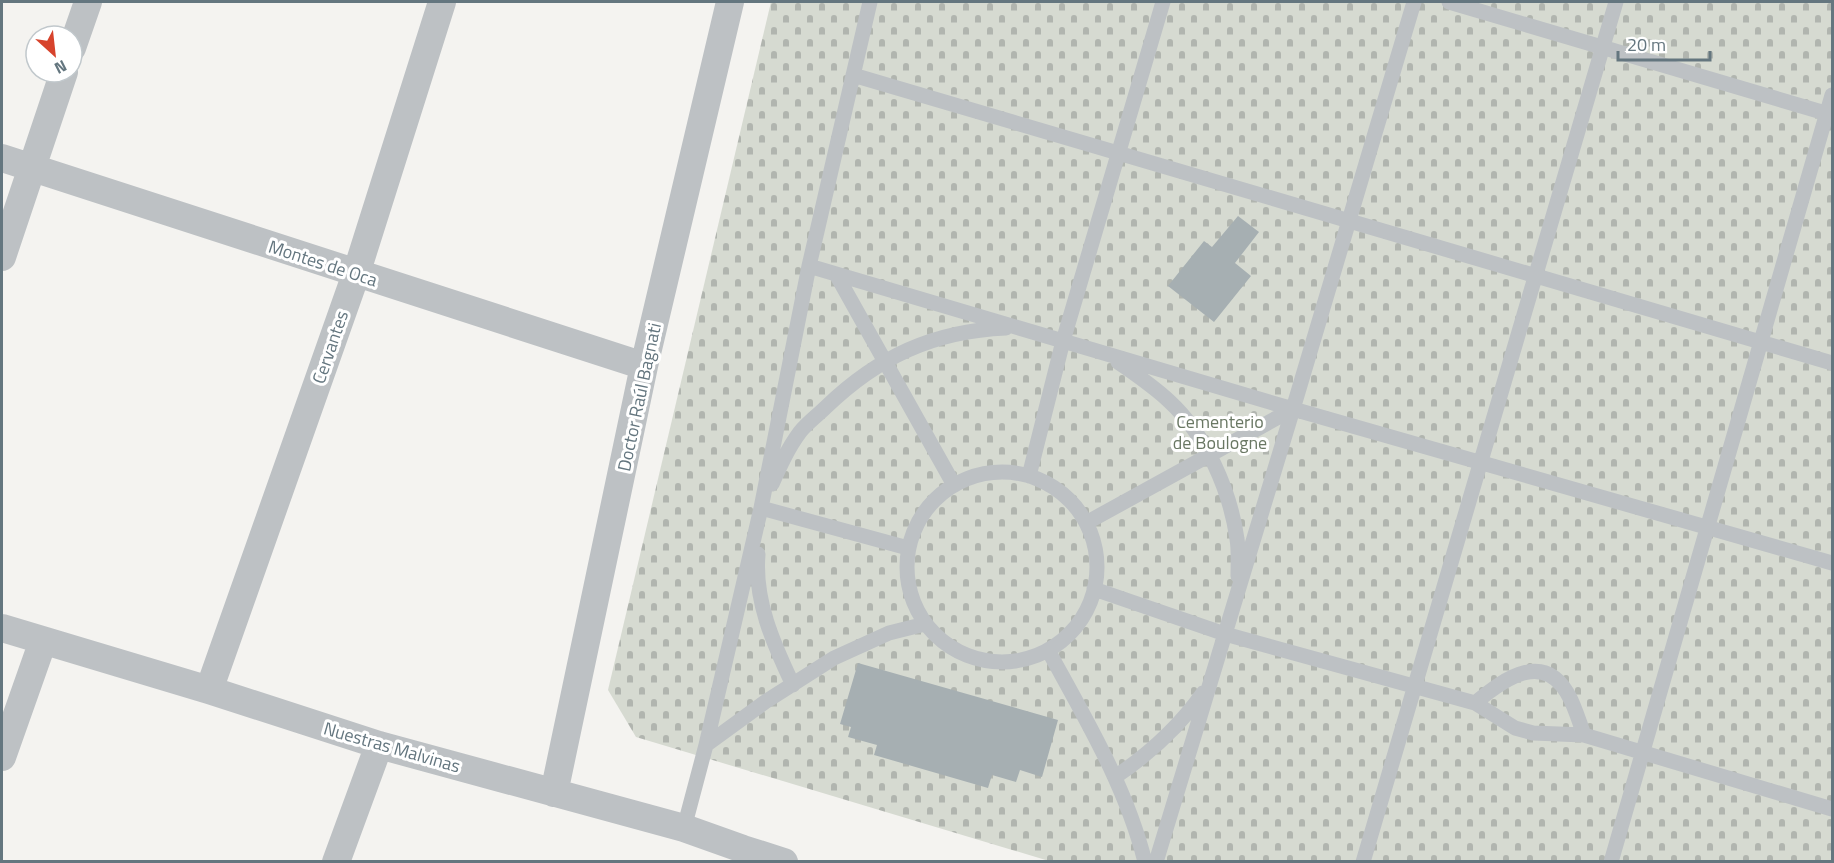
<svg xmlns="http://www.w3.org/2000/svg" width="1834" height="863" viewBox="0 0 1834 863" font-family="'Titillium Web',sans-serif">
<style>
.cemetery{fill:url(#cemetery-stones)}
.building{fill:#a6afb2}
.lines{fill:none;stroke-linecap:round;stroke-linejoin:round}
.service{stroke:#bdc1c4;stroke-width:15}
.minor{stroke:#bdc1c4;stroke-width:28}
.labels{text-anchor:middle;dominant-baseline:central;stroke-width:6;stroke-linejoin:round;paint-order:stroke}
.street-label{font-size:18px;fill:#64767f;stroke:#fff}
.park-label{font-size:18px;fill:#697763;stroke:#fff}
</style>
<defs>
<pattern id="cemetery-stones" width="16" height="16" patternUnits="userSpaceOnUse" patternTransform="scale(1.5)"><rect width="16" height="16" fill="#d6dad1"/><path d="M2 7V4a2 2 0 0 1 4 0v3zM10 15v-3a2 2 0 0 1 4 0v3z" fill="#b1b5af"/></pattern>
</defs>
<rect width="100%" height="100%" fill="#f4f3f0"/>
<path class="cemetery" d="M 771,2 L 1832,2 L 1832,861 L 1049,861 L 636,737 L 608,690 Z"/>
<path class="building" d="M 1238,216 L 1259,232 L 1235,263 L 1251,276 L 1214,322 L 1168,286 L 1204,241 L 1212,247 Z
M 858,663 L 1058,720 L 1042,777 L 1020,770 L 1016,782 L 992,775 L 988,788 L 874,755 L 877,745 L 848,737 L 851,727 L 840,724 Z"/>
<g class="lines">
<path class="service" d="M 1449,2 L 1832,115
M 853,75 L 1832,363
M 809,266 L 1293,409 L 1832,563
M 836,274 L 954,485
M 1118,362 C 1135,374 1153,386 1169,401 C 1206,435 1230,490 1237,539 C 1239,551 1238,564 1238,576
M907 567a95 95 0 1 1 190 0a95 95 0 1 1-190 0Z
M 1029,476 L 1063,341 L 1163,2
M 772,484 C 780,466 788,448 800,432 C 807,423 818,415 826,407 C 878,357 933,331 1006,328
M 761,508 L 908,548
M 1086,523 L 1293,409
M 758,554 C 754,600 773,643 793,685
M 1094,589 L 1225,634 L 1475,703 L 1515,728 L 1533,733 L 1584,735 L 1832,809
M 1048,650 C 1085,718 1126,786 1145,862
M 1475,703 C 1505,678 1546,648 1571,700 C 1576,711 1580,723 1584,735
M 706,745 L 765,702 L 834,658 L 889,633 L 925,624
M 1115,777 C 1149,754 1179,727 1203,693
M 684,828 L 706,745 L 761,508 L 809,266 L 870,2
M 1156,862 L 1293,409 L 1414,2
M 1363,862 L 1616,2
M 1611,862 L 1832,95"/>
<path class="minor" d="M 72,48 L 88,2
M 2,158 L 644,366
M 2,257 L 64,72
M 2,628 L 209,690 L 379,745 L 684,828 L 743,849 L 784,862
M 209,690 L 356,274 L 442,2
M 2,757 L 43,641
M 554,793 L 644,366 L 730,2
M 336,862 L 379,745"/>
</g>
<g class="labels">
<g class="street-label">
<text transform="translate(323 263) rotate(18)">Montes de Oca</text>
<text transform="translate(330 347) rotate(-71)">Cervantes</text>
<text transform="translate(639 397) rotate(-78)">Doctor Raúl Bagnati</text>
<text transform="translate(392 747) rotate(16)">Nuestras Malvinas</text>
</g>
<g class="park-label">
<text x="1220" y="421">Cementerio<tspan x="1220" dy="21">de Boulogne</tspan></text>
</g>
</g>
<rect width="1834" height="863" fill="none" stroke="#64767f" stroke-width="6"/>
<g transform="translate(54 54) rotate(153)"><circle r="28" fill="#ffffff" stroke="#c1c8cc" stroke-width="1.5"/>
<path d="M0-4.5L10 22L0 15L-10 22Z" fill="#d7432c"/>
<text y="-9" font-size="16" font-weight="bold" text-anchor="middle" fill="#64767f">N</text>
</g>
<path d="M1618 51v9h92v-9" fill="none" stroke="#64767f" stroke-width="3"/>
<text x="1627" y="51" font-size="18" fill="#64767f" stroke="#ffffff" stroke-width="4.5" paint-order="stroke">20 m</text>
</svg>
